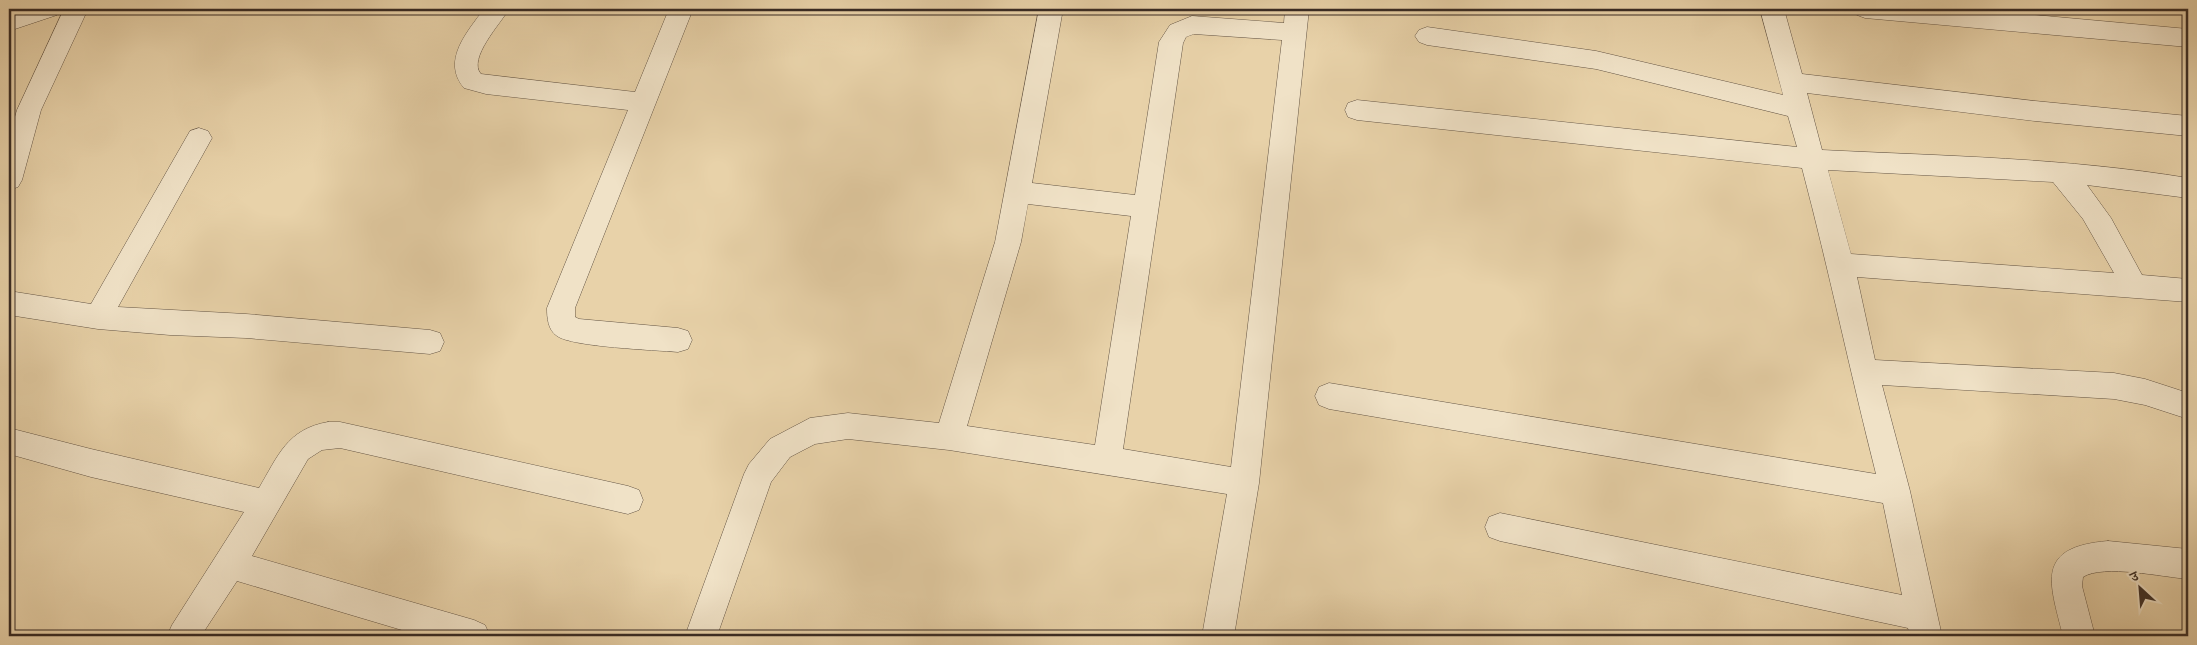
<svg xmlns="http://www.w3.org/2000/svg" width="2197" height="645" viewBox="0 0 2197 645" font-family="'IM FELL French Canon','Noto Serif Devanagari',serif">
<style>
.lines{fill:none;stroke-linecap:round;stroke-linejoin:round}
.minor-casing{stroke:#645545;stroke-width:1}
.minor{fill:#f0e2c7;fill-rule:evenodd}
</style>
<rect width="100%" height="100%" fill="#e8d2a9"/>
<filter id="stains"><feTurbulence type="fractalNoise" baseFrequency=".004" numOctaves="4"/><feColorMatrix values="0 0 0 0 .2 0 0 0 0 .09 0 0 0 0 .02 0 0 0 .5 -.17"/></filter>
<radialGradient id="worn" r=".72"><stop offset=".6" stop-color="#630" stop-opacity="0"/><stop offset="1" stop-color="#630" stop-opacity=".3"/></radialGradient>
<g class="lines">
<defs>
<path id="minor" d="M 23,9 L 61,9 L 57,15 L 9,31 L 9,13 Z
M 64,9 L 88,9 L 41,110 L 22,180 L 18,187 L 9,190 L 9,137 L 17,110 Z
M 484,9 L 509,9 C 501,23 467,59 481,74 L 635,92 L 669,9 L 693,9 L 575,308 L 575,317 L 579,319 L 678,328 L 688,331 L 692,340 L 688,349 L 678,352 C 655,350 572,347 557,336 C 548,330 547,318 547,308 L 628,110 L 486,94 L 464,88 C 441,61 467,32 484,9 Z
M 1039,9 L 1063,9 L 1032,183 L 1135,195 L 1159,42 L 1170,25 L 1192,16 L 1284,23 L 1285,9 L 1309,9 L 1259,483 L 1234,636 L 1202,636 L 1227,494 L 949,450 L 848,439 L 815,444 L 790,457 L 771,482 L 717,636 L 685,636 L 744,474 L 749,464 L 770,439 L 810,418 L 848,413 L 939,423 L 995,242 ZM 1194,34 L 1282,40 L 1231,467 L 1123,449 L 1183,43 L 1186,37 ZM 1028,204 L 1131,216 L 1095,445 L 967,426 L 1021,242 Z
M 1760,9 L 1784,9 L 1802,74 L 2035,101 L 2188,116 L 2188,136 L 2035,121 L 1807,93 L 1822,150 C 1945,156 2067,158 2188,178 L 2188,198 L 2087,185 L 2111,218 L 2142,275 L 2188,279 L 2188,302 L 1857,277 L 1875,360 L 2114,373 L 2145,379 L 2188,393 L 2188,419 L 2145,405 L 2114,399 L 1882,385 L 1910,491 L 1942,636 L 1910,636 L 1908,628 L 1500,541 L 1489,537 L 1485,527 L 1489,517 L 1500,513 L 1902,595 L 1883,503 L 1329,409 L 1319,405 L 1315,396 L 1319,387 L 1329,383 L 1876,474 C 1850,372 1829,270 1802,168 L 1357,120 L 1348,117 L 1345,110 L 1348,103 L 1357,100 L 1797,147 L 1788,116 L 1596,69 L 1427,45 L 1419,42 L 1415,36 L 1419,30 L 1427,27 L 1596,51 L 1783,95 ZM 1828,170 L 2053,182 L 2083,219 L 2114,273 L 1851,254 Z
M 1853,9 L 1969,9 L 2188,29 L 2188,47 L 1865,18 L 1857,15 Z
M 199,128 L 208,131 L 212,138 L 118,307 L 246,314 L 430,330 L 440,333 L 444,342 L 440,351 L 430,354 L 246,338 L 170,335 L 98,329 L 9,315 L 9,291 L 91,304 L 190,131 Z
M 328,422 L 340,422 L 628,486 L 639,490 L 643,500 L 639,510 L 628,514 L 340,448 L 322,450 L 308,459 L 252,556 L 474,620 L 485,625 L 490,636 L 422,636 L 237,581 L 201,636 L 167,636 L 172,625 L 244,512 L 91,477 L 9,454 L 9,428 L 91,449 L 259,488 C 278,456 287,429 328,422 Z
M 2108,541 L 2188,549 L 2188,579 C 2163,577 2103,564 2083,577 L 2082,586 L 2095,636 L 2063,636 C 2049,581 2035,547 2108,541 Z"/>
</defs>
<use href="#minor" class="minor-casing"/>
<use href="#minor" class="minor"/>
</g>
<rect width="2197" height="645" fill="none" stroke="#e8d2a9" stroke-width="30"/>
<rect x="10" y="10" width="2177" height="625" fill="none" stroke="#382b24" stroke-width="2.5"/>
<rect x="15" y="15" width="2167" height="615" fill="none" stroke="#382b24"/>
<g transform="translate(2140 588) rotate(334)" stroke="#f0e2c7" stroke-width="4" paint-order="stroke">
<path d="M0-4L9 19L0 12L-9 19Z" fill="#382b24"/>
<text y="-8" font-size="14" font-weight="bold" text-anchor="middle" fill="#382b24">उ</text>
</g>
<rect width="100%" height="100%" filter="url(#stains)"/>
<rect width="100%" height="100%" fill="url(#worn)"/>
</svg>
